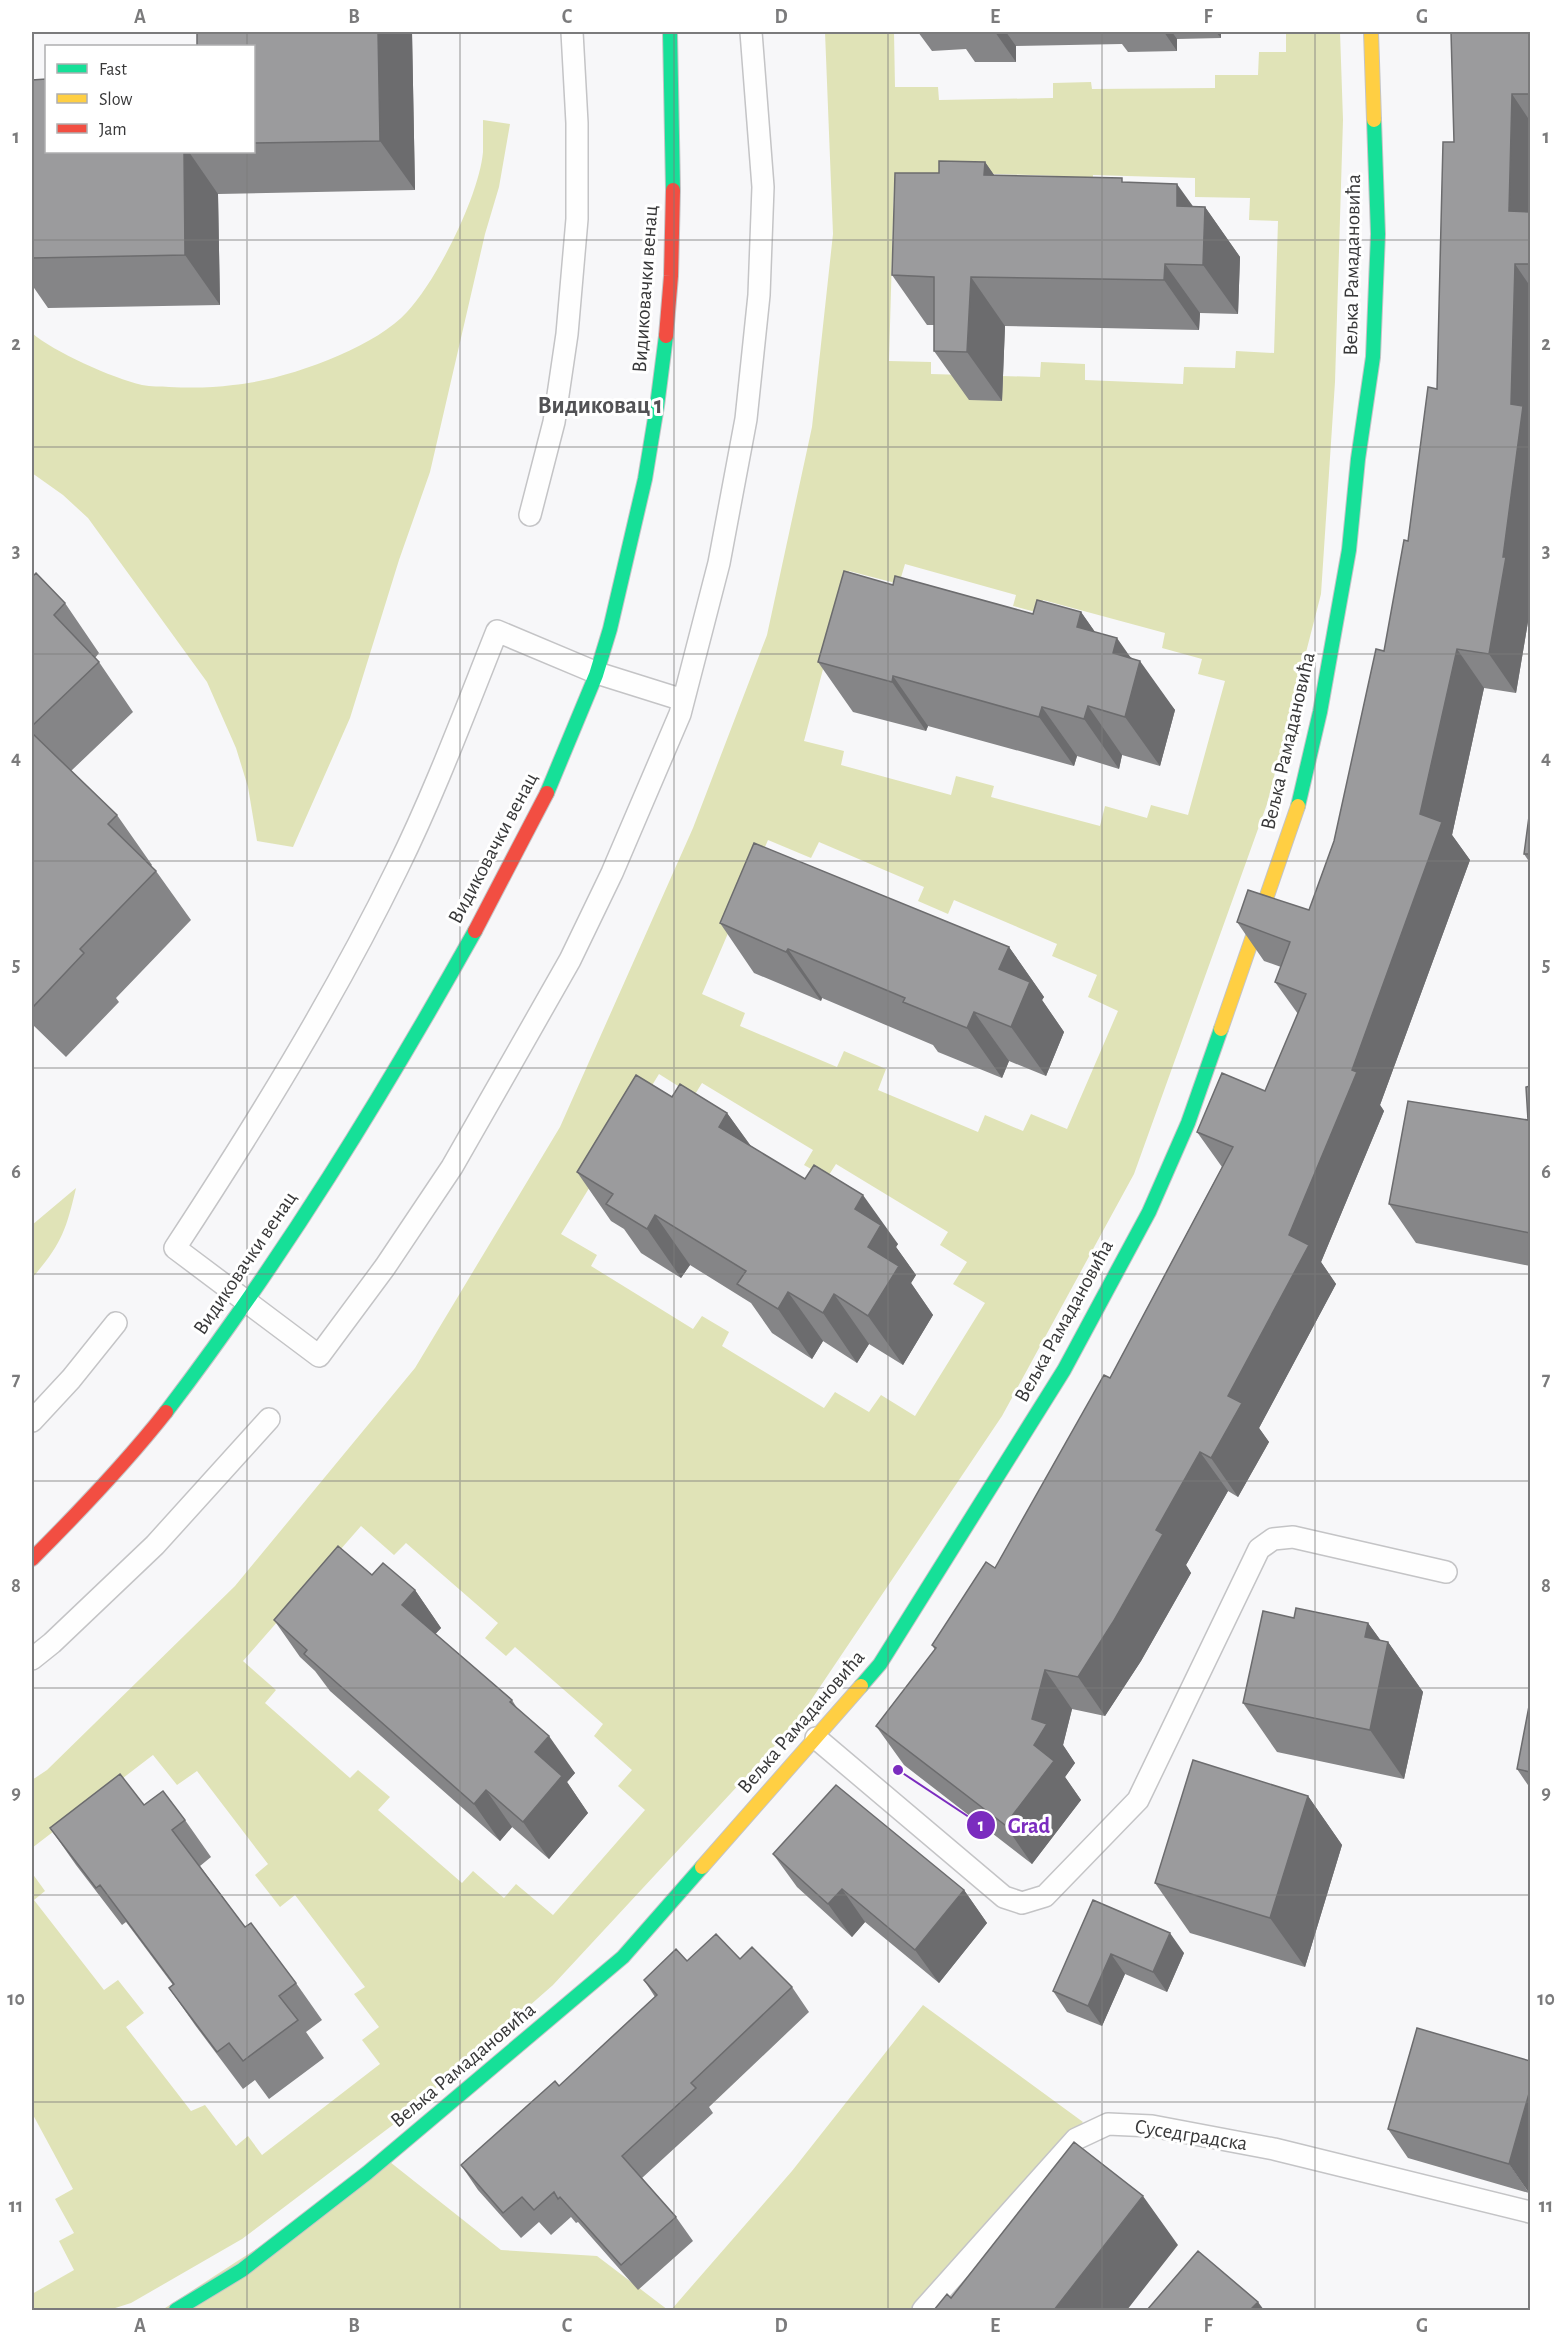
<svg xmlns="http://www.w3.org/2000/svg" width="1562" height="2342" viewBox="0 0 1562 2342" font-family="'Alegreya Sans',sans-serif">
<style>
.green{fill:#e0e3b7;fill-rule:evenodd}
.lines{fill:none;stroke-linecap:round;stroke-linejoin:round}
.lane-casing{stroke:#c4c4c6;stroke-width:24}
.fast-casing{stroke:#c4c4c6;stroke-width:16}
.slow-casing{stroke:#c4c4c6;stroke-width:16}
.jam-casing{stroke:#c4c4c6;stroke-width:16}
.lane{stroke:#fefefe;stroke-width:21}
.fast{stroke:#16e098;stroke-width:14}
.slow{stroke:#ffcf43;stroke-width:14}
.jam{stroke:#f24e42;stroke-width:14}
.wall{fill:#858587}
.shaded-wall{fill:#6c6c6e}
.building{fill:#9b9b9d;stroke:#6c6c6e;stroke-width:1.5}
.grid{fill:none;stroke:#7b7b7c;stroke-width:1.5;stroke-opacity:0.55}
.labels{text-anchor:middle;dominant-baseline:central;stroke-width:6;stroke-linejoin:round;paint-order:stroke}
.street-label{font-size:21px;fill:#383839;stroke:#fff}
.quarter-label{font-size:24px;font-weight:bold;fill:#525255;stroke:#fff}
.leader{fill:none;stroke:#7b2cbf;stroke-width:2}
.callout-dot{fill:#7b2cbf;stroke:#fff;stroke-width:2}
.mark-label{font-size:18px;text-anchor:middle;font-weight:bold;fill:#fff}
.callout-label{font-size:22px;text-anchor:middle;font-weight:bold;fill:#7b2cbf;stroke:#fff;stroke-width:6;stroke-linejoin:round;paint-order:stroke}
.neatline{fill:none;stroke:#7b7b7c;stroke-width:2}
.grid-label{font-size:20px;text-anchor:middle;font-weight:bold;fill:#7b7b7c}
</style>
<rect width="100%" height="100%" fill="#f7f7f9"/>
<path class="green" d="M 825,32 L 894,32 L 895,87 L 938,87 L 939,100 L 1053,98 L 1053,83 L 1091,82 L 1092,89 L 1215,88 L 1215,75 L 1258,75 L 1259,52 L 1286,52 L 1286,32 L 1340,32 L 1343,120 L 1335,382 L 1321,594 L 1267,804 L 1134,1174 L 1002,1416 L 795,1724 L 553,1985 L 398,2121 L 242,2239 L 131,2303 L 109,2310 L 32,2310 L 32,2294 L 74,2270 L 59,2241 L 74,2233 L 55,2199 L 73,2189 L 32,2113 L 32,1873 L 45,1891 L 34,1900 L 104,1990 L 118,1980 L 144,2013 L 126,2027 L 191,2111 L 205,2105 L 236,2146 L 248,2136 L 262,2155 L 380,2064 L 362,2040 L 379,2027 L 354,1994 L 365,1987 L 295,1895 L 280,1907 L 255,1875 L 268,1864 L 197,1771 L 177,1785 L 153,1755 L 32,1848 L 32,1780 L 47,1770 L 235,1586 L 415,1368 L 560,1127 L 693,828 L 767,635 L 812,427 L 833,234 ZM 939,172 L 1057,176 L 1092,189 L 1093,175 L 1195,178 L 1195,197 L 1250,198 L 1249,220 L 1278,221 L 1274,353 L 1236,351 L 1235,368 L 1184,367 L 1183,384 L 1085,380 L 1085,364 L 1041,362 L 1040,377 L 931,374 L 931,362 L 889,361 L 894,184 L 938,185 ZM 905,564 L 1016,595 L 1013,606 L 1039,613 L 1043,600 L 1165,633 L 1162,648 L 1202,659 L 1198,674 L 1225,681 L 1188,815 L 1151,805 L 1147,818 L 1105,806 L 1100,826 L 991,797 L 994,786 L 956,776 L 951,795 L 841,765 L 844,751 L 804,741 L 849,571 L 899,584 ZM 768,840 L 811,858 L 819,842 L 924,887 L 918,901 L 948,914 L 954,900 L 1057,944 L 1052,956 L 1097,975 L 1088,997 L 1118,1011 L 1067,1129 L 1031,1114 L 1023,1131 L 985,1115 L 978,1132 L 878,1090 L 886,1069 L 844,1051 L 837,1067 L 740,1026 L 745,1013 L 702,994 ZM 659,1074 L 694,1096 L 702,1083 L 813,1150 L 804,1165 L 827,1178 L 836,1164 L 948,1232 L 940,1245 L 967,1262 L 953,1284 L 985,1303 L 915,1416 L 881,1395 L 869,1412 L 835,1392 L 824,1408 L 722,1346 L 729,1332 L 702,1316 L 693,1329 L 591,1266 L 597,1255 L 561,1234 ZM 361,1526 L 394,1555 L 406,1543 L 498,1623 L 485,1638 L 506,1656 L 515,1647 L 603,1724 L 594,1736 L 632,1770 L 618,1786 L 645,1810 L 553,1915 L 516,1884 L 504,1898 L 473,1871 L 462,1883 L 378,1810 L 390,1797 L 358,1770 L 350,1778 L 265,1703 L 276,1690 L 243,1661 Z
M 483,120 L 510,124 L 499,187 L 485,234 L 430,472 L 399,560 L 350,718 L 293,847 L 257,841 L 248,787 L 236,748 L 207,682 L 88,518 L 63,495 L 32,473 L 32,333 C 54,352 112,378 142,385 C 151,387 161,386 169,387 C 190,388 212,388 233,385 C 282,381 374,349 407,312 C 437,280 479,196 483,152 C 483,142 483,131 483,120 Z
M 76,1188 C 66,1231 61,1245 32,1278 L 32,1225 Z
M 923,2005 L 1083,2122 L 913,2310 L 671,2310 L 792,2171 Z
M 390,2162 L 501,2250 L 597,2256 L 668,2310 L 162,2310 Z"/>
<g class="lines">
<defs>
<path id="lane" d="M 530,515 L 554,422 L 567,334 L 577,219 L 577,123 L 572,32
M 683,700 L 597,673 L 497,631 C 465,711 435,792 397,869 C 333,1000 255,1126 175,1248 L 319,1356 L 385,1267 L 452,1167 L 512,1062 L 570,960 L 612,873 L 680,714 L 719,563 L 746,419 L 759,295 L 763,187 L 751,32
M 32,1421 L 71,1379 L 116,1323
M 32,1659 L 52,1643 L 155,1545 L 269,1419
M 816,1738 L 1004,1897 L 1022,1903 L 1045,1896 L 1138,1800 L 1259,1549 L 1273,1539 L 1293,1537 L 1446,1572
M 923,2310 L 1076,2139 L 1108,2124 L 1152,2126 L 1274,2149 L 1530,2212"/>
<path id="fast" d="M 670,32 L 673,190
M 547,793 L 596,675 L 610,629 L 645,479 L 657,406 L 666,336
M 1298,806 L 1320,712 L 1349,550 L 1358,459 L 1373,357 L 1378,234 L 1374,120
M 166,1412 C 282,1260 382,1097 475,931
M 861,1686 L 880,1664 L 1064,1370 L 1149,1212 L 1188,1123 L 1221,1029
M 176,2310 L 242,2270 L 367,2173 L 623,1957 L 702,1867"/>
<path id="slow" d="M 1371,32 L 1374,120
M 1221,1029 L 1298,806
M 702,1867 L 861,1686"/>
<path id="jam" d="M 666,336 L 671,276 L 673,190
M 475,931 L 547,793
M 32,1559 C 79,1512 125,1464 166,1412"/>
</defs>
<use href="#lane" class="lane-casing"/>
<use href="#fast" class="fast-casing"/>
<use href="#slow" class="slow-casing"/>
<use href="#jam" class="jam-casing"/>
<use href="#lane" class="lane"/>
<use href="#fast" class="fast"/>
<use href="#slow" class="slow"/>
<use href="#jam" class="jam"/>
</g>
<path class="wall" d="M 412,32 L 415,190 L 218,194 L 220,305 L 48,308 L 32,285 L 32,80 L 46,152 L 254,152 L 254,46 Z
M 918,32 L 1221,32 L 1221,38 L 1177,39 L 1177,51 L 1128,52 L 1122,44 L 1016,46 L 1016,62 L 975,62 L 966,49 L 932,51 Z
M 1530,32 L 1530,610 L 1516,693 L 1484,688 L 1452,835 L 1470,860 L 1380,1105 L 1384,1111 L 1321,1262 L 1336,1284 L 1259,1428 L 1269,1442 L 1238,1497 L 1228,1491 L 1186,1565 L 1191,1573 L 1141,1661 L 1105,1716 L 1072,1709 L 1063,1745 L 1075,1763 L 1065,1777 L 1081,1800 L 1032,1864 L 904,1765 L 876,1726 L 935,1650 L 932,1645 L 995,1568 L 1110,1378 L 1222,1167 L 1197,1132 L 1265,1091 L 1298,1014 L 1275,982 L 1281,967 L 1264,961 L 1237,922 L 1309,910 L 1334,841 L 1384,651 L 1408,541 L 1437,389 L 1454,142 Z
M 985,162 L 994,175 L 1125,183 L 1193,207 L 1205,207 L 1240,257 L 1238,314 L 1200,313 L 1199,330 L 1005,326 L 1002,401 L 969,400 L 934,351 L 934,325 L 927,325 L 892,275 L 939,173 Z
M 32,577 L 65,603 L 99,653 L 95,658 L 99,662 L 133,712 L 71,771 L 117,815 L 152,865 L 151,866 L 156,871 L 191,920 L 116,998 L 119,1002 L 66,1057 L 32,1024 Z
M 893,585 L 1033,614 L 1081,612 L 1095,632 L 1132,658 L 1175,710 L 1160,766 L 1122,755 L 1119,769 L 1077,756 L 1074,766 L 928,726 L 926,731 L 853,712 L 818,662 Z
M 1530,809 L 1530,863 L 1524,854 Z
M 720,923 L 1009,947 L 1044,997 L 1042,1000 L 1064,1032 L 1046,1076 L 1009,1061 L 1002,1078 L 938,1052 L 933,1045 L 822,998 L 821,1001 L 754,973 Z
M 1530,1086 L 1530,1266 L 1416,1243 L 1389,1204 L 1528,1120 Z
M 672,1097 L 727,1113 L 751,1146 L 898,1244 L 896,1247 L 916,1275 L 911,1283 L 933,1315 L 903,1365 L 869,1344 L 857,1363 L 823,1341 L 812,1359 L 772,1333 L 751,1303 L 690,1265 L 681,1278 L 641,1253 L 624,1229 L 611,1221 L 577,1172 Z
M 372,1575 L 415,1590 L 441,1628 L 435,1634 L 512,1700 L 517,1708 L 575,1773 L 567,1782 L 588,1813 L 549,1859 L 512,1827 L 500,1841 L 330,1691 L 315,1671 L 300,1657 L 274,1620 Z
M 1294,1618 L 1368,1623 L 1380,1640 L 1388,1642 L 1423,1692 L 1404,1779 L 1277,1752 L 1243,1703 Z
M 1530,1701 L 1530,1788 L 1517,1769 Z
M 1308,1796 L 1342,1845 L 1305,1967 L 1190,1933 L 1155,1883 Z
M 144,1805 L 185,1820 L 211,1857 L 200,1866 L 245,1927 L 296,1983 L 322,2020 L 306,2032 L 324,2058 L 269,2099 L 255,2080 L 243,2089 L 195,2025 L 169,1988 L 173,1985 L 126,1922 L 122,1925 L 76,1865 L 50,1828 Z
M 773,1854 L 964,1890 L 987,1923 L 939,1983 L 865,1922 L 852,1937 L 797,1887 Z
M 1093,1900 L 1184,1953 L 1167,1992 L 1125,1974 L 1102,2026 L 1067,2012 L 1053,1991 Z
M 740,1959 L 792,1987 L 809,2012 L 709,2107 L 713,2113 L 642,2178 L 676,2217 L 693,2241 L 638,2290 L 578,2222 L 576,2223 L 571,2217 L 551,2235 L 539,2222 L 521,2238 L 478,2190 L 461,2165 L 559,2086 L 655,1997 L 644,1980 L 687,1961 Z
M 1417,2028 L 1529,2193 L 1408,2158 L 1388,2129 Z"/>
<path class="shaded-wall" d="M 378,32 L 412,32 L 415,190 L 380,141 Z
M 995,32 L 1006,32 L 1016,46 L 1016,62 Z
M 1164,32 L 1172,32 L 1177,39 L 1177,51 Z
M 1216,32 L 1221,32 L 1221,38 Z
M 1512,94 L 1530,121 L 1530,242 L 1509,211 Z
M 184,152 L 189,152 L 218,194 L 220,305 L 185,255 Z
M 985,162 L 1019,211 L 984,175 Z
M 1177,184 L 1205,223 L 1205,207 L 1240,257 L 1238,314 L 1203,265 L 1177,206 Z
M 1165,264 L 1200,313 L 1199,330 L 1164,280 Z
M 1515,264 L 1530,286 L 1530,610 L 1516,693 L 1489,654 L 1503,557 L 1511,404 Z
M 971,277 L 1005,326 L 1002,401 L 967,352 Z
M 1081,612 L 1116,662 L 1077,627 Z
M 1117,638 L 1138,668 L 1140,661 L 1175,710 L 1160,766 L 1125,717 L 1113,653 Z
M 1457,649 L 1484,688 L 1452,835 L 1470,860 L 1380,1105 L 1384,1111 L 1321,1262 L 1336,1284 L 1259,1428 L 1269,1442 L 1238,1497 L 1211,1458 L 1228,1396 L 1352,1070 L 1420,814 Z
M 893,676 L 928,726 L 926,731 L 892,682 Z
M 1088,706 L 1122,755 L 1119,769 L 1084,719 Z
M 1042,707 L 1077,756 L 1074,766 L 1039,717 Z
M 1009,947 L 1044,997 L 1042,1000 L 1064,1032 L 1046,1076 L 1011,1027 L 999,969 Z
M 788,949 L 822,998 L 821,1001 L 786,952 Z
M 974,1012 L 1009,1061 L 1002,1078 L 967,1028 Z
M 727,1113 L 762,1162 L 719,1127 Z
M 863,1195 L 898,1244 L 896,1247 L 916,1275 L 911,1283 L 933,1315 L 903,1365 L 868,1316 L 868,1247 L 855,1209 Z
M 655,1215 L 690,1265 L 681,1278 L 647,1229 Z
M 788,1292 L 823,1341 L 812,1359 L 778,1309 Z
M 834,1294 L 869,1344 L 857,1363 L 823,1313 Z
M 1200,1452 L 1228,1491 L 1186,1565 L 1191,1573 L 1141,1661 L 1105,1716 L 1078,1677 L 1156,1530 Z
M 415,1590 L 441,1628 L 428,1642 L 402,1605 Z
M 1368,1623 L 1387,1649 L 1388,1642 L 1423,1692 L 1404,1779 L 1370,1730 L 1365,1637 Z
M 1045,1670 L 1072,1709 L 1063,1745 L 1075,1763 L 1065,1777 L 1081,1800 L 1032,1864 L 1005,1825 L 1034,1745 L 1032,1719 Z
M 549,1736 L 575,1773 L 567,1782 L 588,1813 L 549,1859 L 523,1822 L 535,1752 Z
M 486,1790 L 512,1827 L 500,1841 L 474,1804 Z
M 1308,1796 L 1342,1845 L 1305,1967 L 1270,1918 Z
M 842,1889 L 865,1922 L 852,1937 L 828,1904 Z
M 964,1890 L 987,1923 L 939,1983 L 915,1950 Z
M 1170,1933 L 1184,1953 L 1167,1992 L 1153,1972 Z
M 1111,1954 L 1125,1974 L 1102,2026 L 1088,2006 Z
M 1530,2090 L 1530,2189 L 1529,2193 L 1509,2164 Z
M 1143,2196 L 1178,2245 L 1127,2310 L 1054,2310 Z
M 1258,2302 L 1264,2310 L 1250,2310 Z"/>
<path class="building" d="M 197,32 L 378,32 L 380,141 L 254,143 L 254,46 L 197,46 Z
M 1451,32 L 1530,32 L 1530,94 L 1512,94 L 1509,211 L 1530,212 L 1530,264 L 1515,264 L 1511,404 L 1523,406 L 1503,557 L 1506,557 L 1489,654 L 1457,649 L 1420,814 L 1442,822 L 1352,1070 L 1357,1072 L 1289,1235 L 1309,1245 L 1228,1396 L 1242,1403 L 1211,1458 L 1200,1452 L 1156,1530 L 1163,1534 L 1113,1622 L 1078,1677 L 1045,1670 L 1032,1719 L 1047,1724 L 1034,1745 L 1054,1761 L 1005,1825 L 876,1726 L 936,1648 L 932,1645 L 986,1562 L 995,1568 L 1104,1375 L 1110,1378 L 1233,1147 L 1197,1132 L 1222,1073 L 1265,1091 L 1306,994 L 1275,982 L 1290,942 L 1237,922 L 1248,890 L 1309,910 L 1334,841 L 1376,649 L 1384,651 L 1404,540 L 1408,541 L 1428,387 L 1437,389 L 1443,142 L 1454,142 Z
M 46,79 L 46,152 L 184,152 L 185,255 L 32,258 L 32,80 Z
M 939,161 L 985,162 L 984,175 L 1122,178 L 1122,182 L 1177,184 L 1177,206 L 1205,207 L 1203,265 L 1165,264 L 1164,280 L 971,277 L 967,352 L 934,351 L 934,277 L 892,275 L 895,173 L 939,173 Z
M 844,571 L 893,585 L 895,576 L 1033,614 L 1037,600 L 1081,612 L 1077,627 L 1117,638 L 1113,653 L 1140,661 L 1125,717 L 1088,706 L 1084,719 L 1042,707 L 1039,717 L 893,676 L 892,682 L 818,662 Z
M 36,573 L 65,603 L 54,615 L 99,662 L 32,726 L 32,577 Z
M 32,733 L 117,815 L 108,824 L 156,871 L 80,949 L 84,953 L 32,1008 Z
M 1530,809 L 1530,854 L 1524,854 Z
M 754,843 L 1009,947 L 999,969 L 1030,982 L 1011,1027 L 974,1012 L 967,1028 L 903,1002 L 905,998 L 788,949 L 786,952 L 720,923 Z
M 636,1075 L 672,1097 L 680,1084 L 727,1113 L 719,1127 L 805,1179 L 814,1165 L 863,1195 L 855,1209 L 881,1225 L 868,1247 L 899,1266 L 868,1316 L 834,1294 L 823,1313 L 788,1292 L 778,1309 L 737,1284 L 746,1271 L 655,1215 L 647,1229 L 606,1204 L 613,1194 L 577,1172 Z
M 1530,1086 L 1530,1233 L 1389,1204 L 1408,1101 L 1528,1120 L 1526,1087 Z
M 338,1546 L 372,1575 L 383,1563 L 415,1590 L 402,1605 L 512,1700 L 510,1702 L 549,1736 L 535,1752 L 562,1776 L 523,1822 L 486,1790 L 474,1804 L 304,1654 L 307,1650 L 274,1620 Z
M 1296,1608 L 1368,1623 L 1365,1637 L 1388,1642 L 1370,1730 L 1243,1703 L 1263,1611 L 1294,1618 Z
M 1530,1701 L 1530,1772 L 1517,1769 Z
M 1193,1760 L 1308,1796 L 1270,1918 L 1155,1883 Z
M 120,1774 L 144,1805 L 163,1791 L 185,1820 L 172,1830 L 245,1927 L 251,1923 L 296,1983 L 279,1996 L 298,2020 L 243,2061 L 229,2043 L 217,2052 L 169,1988 L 174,1984 L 100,1885 L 96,1888 L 50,1828 Z
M 836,1785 L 964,1890 L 915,1950 L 842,1889 L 828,1904 L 773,1854 Z
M 1093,1900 L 1170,1933 L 1153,1972 L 1111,1954 L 1088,2006 L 1053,1991 Z
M 716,1934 L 740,1959 L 752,1947 L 792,1987 L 691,2083 L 696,2088 L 622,2156 L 676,2217 L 621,2265 L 560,2197 L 558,2199 L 554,2192 L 534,2210 L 522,2197 L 503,2213 L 461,2165 L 555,2081 L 559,2086 L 657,1995 L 644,1980 L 676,1949 L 687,1961 Z
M 1417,2028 L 1530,2061 L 1530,2090 L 1509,2164 L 1388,2129 Z
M 1074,2142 L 1143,2196 L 1054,2310 L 934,2310 L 947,2294 L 951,2298 Z
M 1198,2251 L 1258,2302 L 1250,2310 L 1147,2310 Z"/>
<path class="grid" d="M 247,32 L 247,46M 460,32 L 460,2310M 674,32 L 674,2310M 888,32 L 888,2310M 1102,32 L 1102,2310M 1315,32 L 1315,2310M 247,152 L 247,2310M 32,240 L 1530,240M 32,447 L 1530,447M 32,654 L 1530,654M 32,861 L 1530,861M 32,1068 L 1530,1068M 32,1274 L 1530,1274M 32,1481 L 1530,1481M 32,1688 L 1530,1688M 32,1895 L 1530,1895M 32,2102 L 1530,2102"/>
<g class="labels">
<g class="street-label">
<text transform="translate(1352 265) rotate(-89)">Вељка Рамадановића</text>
<text transform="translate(645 289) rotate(-86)">Видиковачки венац</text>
<text transform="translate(1288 741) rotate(-77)">Вељка Рамадановића</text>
<text transform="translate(493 848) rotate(-62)">Видиковачки венац</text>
<text transform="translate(245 1263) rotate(-56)">Видиковачки венац</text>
<text transform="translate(1064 1321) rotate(-61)">Вељка Рамадановића</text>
<text transform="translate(801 1722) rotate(-49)">Вељка Рамадановића</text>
<text transform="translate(463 2065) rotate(-40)">Вељка Рамадановића</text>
<text transform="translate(1191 2135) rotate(9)">Суседградска</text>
</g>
<g class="quarter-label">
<text x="600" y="406">Видиковац 1</text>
</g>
</g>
<path class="leader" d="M898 1770L981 1825"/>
<g class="callout-dot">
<circle cx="898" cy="1770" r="6"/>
<circle cx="981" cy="1825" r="15"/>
</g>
<g class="mark-label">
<text x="981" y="1831">1</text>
</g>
<g class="callout-label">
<text x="1029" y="1833">Grad</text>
</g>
<rect width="1562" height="2342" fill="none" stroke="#ffffff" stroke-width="66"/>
<rect x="45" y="45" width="210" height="108" fill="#ffffff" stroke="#afafb0" stroke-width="1.5"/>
<rect x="57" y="64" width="30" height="9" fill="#16e098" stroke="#afafb0" stroke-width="1.5"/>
<text x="99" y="75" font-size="18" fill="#383839">Fast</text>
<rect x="57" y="94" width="30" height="9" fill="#ffcf43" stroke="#afafb0" stroke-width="1.5"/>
<text x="99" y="105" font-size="18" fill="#383839">Slow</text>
<rect x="57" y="124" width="30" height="9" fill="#f24e42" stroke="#afafb0" stroke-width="1.5"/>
<text x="99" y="135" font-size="18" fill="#383839">Jam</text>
<rect x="33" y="33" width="1496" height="2276" class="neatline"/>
<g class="grid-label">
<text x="140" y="23">A</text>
<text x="354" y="23">B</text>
<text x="567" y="23">C</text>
<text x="781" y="23">D</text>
<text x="995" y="23">E</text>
<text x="1208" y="23">F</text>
<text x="1422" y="23">G</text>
<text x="16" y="143">1</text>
<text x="1546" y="143">1</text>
<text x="16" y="350">2</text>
<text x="1546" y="350">2</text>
<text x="16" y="557">3</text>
<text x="1546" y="557">3</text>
<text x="16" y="764">4</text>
<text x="1546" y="764">4</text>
<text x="16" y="971">5</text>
<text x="1546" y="971">5</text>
<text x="16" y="1178">6</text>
<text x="1546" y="1178">6</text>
<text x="16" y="1385">7</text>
<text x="1546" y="1385">7</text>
<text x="16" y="1592">8</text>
<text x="1546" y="1592">8</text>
<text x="16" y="1799">9</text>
<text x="1546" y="1799">9</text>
<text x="16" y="2005">10</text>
<text x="1546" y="2005">10</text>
<text x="16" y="2212">11</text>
<text x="1546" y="2212">11</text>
<text x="140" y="2332">A</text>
<text x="354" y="2332">B</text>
<text x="567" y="2332">C</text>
<text x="781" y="2332">D</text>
<text x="995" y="2332">E</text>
<text x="1208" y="2332">F</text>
<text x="1422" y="2332">G</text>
</g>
</svg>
